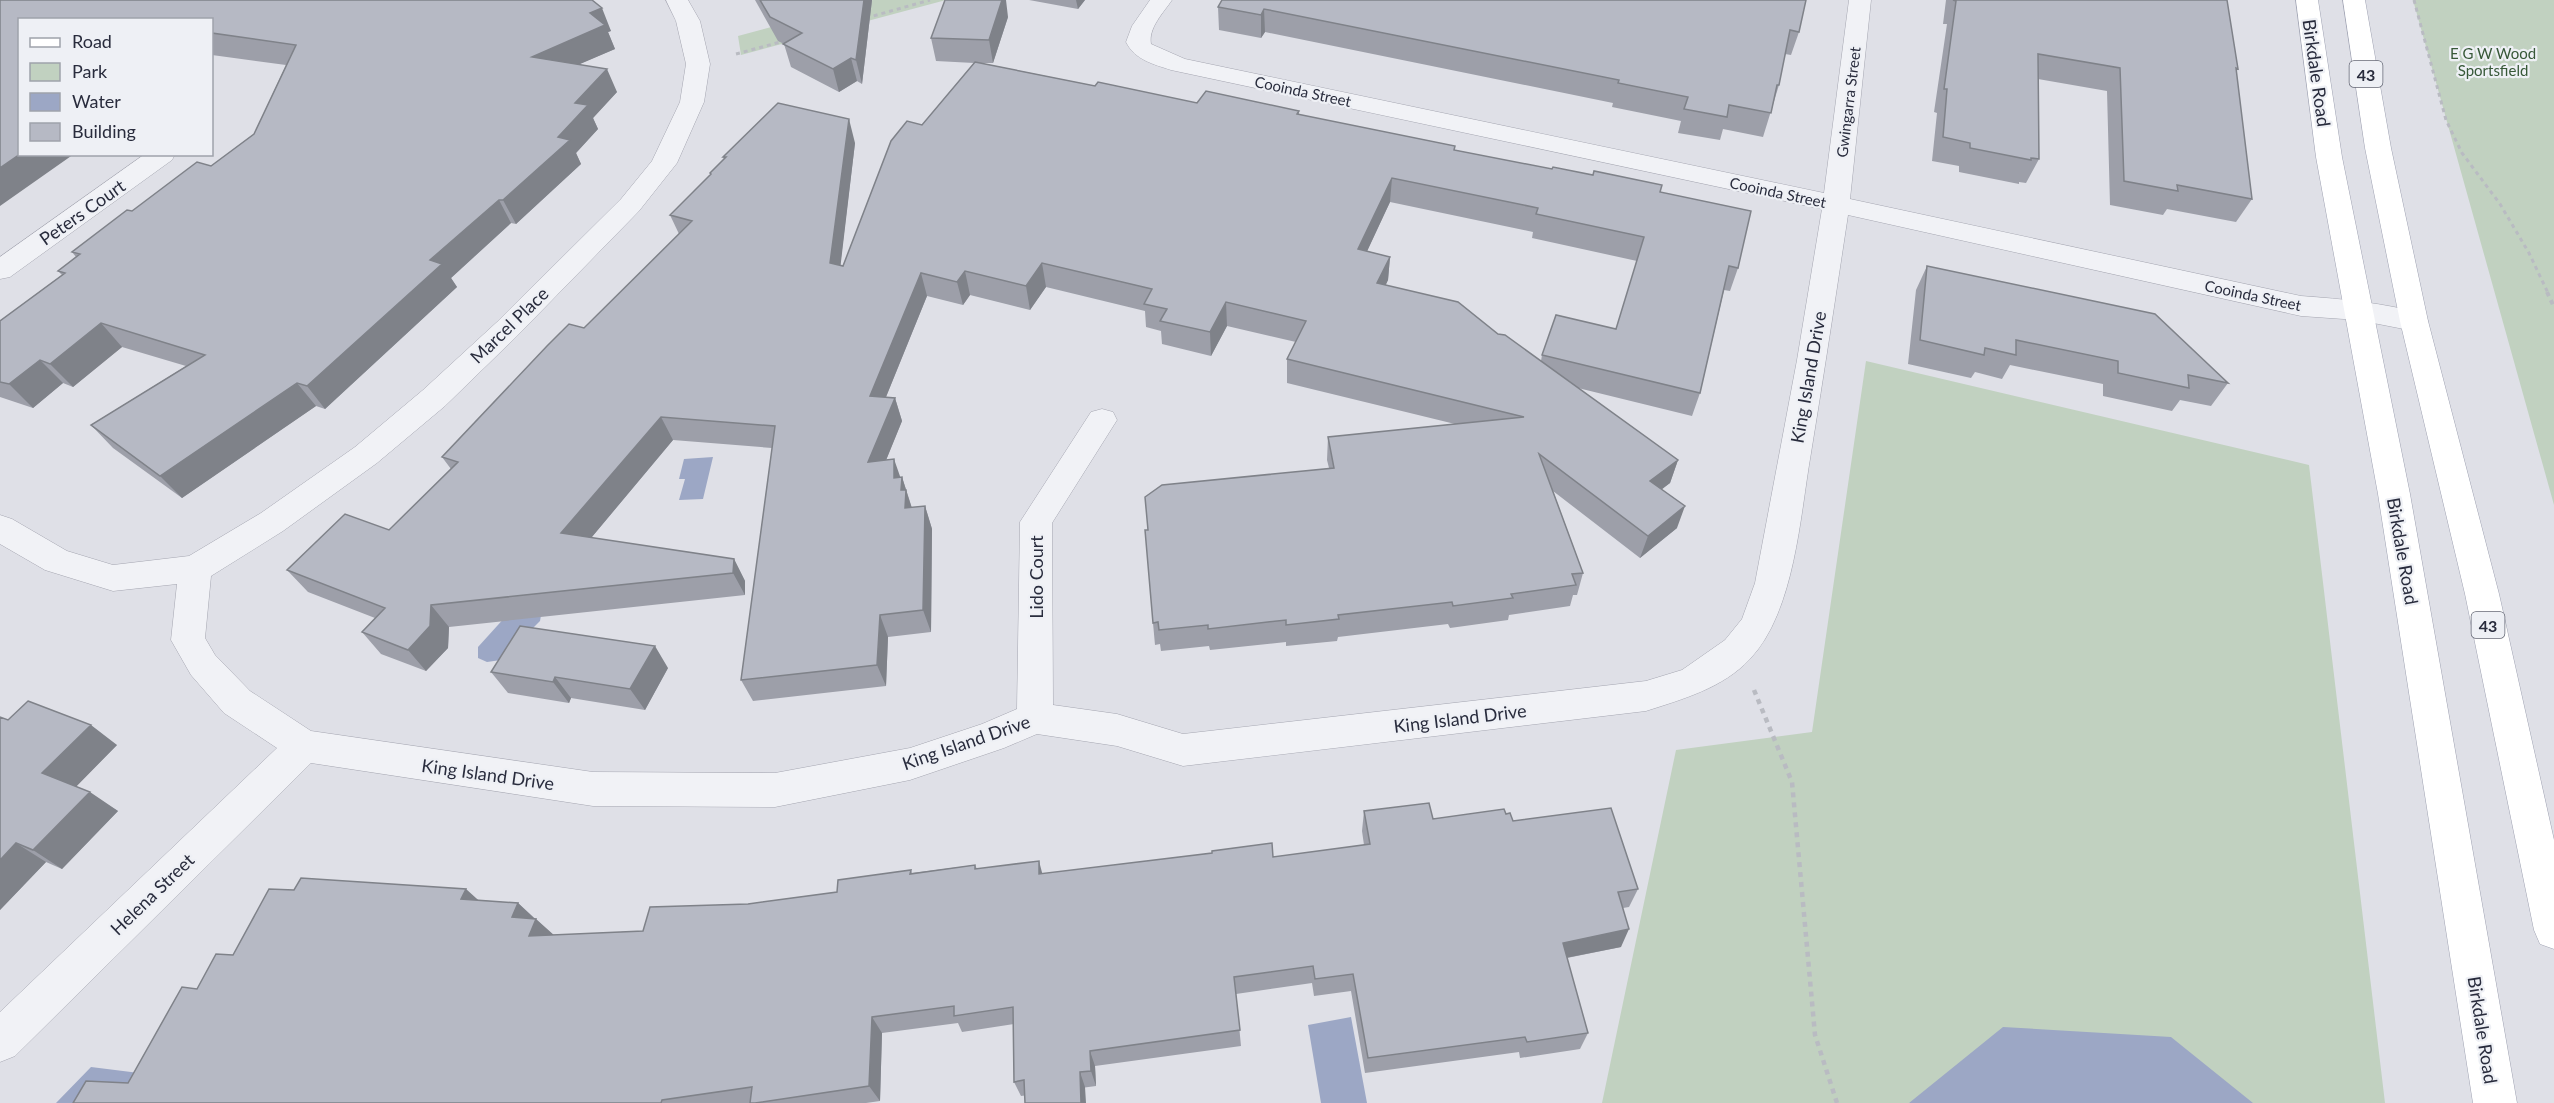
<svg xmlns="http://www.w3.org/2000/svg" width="2554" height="1103" viewBox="0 0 2554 1103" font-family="Lato,sans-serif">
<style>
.green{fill:#c1d1c0}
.water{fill:#9ca7c5}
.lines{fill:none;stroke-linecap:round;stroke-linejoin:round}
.street-casing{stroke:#a5a6b1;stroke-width:1}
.primary-casing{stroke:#9fa2b2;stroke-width:1}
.path-far2{stroke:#b9bbc2;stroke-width:3;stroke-dasharray:4 4;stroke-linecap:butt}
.path-far1{stroke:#b9bbc2;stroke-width:4;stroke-dasharray:4.5 4.5;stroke-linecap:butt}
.path{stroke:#b9bbc2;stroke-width:4.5;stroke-dasharray:5 5;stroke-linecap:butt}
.street{fill:#f1f2f6;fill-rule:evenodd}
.primary{fill:#fff;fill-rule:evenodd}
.wall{fill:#9d9fa9;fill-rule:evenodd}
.shaded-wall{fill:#7f8289}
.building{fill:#b6b9c4;stroke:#7f8289;stroke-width:1.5}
.labels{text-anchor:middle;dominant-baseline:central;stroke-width:4.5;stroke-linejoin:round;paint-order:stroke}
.far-park-label{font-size:15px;fill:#375838;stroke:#eef0f5}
.far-street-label{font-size:15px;fill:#292c3d;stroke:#eef0f5}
.shield{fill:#eef0f5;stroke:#646774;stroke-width:1.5}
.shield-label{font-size:16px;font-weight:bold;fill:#292c3d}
.street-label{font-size:18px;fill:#292c3d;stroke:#eef0f5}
</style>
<rect width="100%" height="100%" fill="#dfe0e7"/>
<path class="green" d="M 873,0 L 946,0 L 741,55 L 738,36 Z
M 2413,0 L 2554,0 L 2554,505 Z
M 1866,361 L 2309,465 L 2385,1103 L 1602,1103 L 1676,750 L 1812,732 Z"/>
<path class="water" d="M 713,457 L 703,499 L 679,500 L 685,479 L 679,479 L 684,459 Z
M 542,610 L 540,621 L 501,660 L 487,662 L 478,658 L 478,647 L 507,615 Z
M 1351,1017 L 1367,1103 L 1321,1103 L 1308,1025 Z
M 2003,1027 L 2171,1037 L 2253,1103 L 1909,1103 Z
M 91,1067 L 139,1073 L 114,1103 L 56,1103 Z"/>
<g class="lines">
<defs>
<path id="street" d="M 666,0 L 688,0 L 700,21 L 710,64 L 704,102 L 677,163 L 639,211 L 517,336 L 445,406 L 377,463 L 283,531 L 211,576 L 205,638 L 215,655 L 250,691 L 311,731 L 593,772 L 775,773 L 910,748 L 982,724 L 1017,709 L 1020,522 L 1091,412 L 1102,409 L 1113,412 L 1117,420 L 1052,523 L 1053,705 L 1117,714 L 1183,734 L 1646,681 L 1682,670 L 1725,640 L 1742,619 L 1755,583 L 1797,360 L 1822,209 L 1171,70 C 1153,64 1135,60 1126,42 L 1132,26 L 1150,0 L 1172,0 C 1164,12 1148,28 1151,44 L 1185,59 L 1824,193 L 1849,0 L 1871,0 L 1850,199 L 2301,296 C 2343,299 2384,303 2424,314 L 2428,321 L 2424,328 L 2414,331 L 2358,320 L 2301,316 L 1848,215 C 1836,294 1824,374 1811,453 C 1800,516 1795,611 1750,659 C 1723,688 1683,699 1646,711 L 1183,766 L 1117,746 L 1037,734 L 1004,748 L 910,780 L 775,807 L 593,806 L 311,763 L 15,1056 L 0,1062 L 0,1012 L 277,748 L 224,713 L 191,675 L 171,640 L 177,584 L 113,591 L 45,570 L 0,544 L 0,515 L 12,519 L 67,551 L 113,565 L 189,556 L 261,513 L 355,447 L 423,390 L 497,322 L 621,199 L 652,161 L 680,102 L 686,64 L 676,21 Z
M 145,154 L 175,154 L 172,160 L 10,277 L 0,279 L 0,257 Z"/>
<path id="primary" d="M 2296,0 L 2318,0 L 2342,157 L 2410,494 L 2517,1103 L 2473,1103 L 2378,494 L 2316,157 Z
M 2343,0 L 2365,0 L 2391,148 L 2428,321 L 2499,594 L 2554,840 L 2554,949 L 2540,944 L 2534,930 L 2465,594 L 2400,321 L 2365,148 Z"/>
</defs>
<use href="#street" class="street-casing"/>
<use href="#primary" class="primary-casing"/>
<path class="path-far2" d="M 2414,0 L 2446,120 L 2462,153 L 2500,204 L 2529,253 L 2548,293
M 866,18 L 930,0
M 736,54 L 784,41"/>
<path class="path-far1" d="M 2547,292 L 2554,307"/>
<path class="path" d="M 1754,690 L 1792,782 L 1815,1035 L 1837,1103"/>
<use href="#street" class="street"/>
<use href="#primary" class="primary"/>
</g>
<path class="wall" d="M 0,0 L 593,1 L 611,31 L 608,32 L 615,49 L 579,64 L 617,92 L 593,118 L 598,129 L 576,153 L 581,164 L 516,224 L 511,223 L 451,278 L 457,287 L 325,409 L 316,406 L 182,498 L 113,448 L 91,425 L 186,366 L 122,347 L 73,387 L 63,383 L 33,408 L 0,397 L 0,321 L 62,275 L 58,271 L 76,257 L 72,252 L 132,211 L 211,166 L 254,134 L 286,65 L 212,55 L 212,20 Z
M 755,0 L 872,0 L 862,84 L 857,81 L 839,92 L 791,67 L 784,44 L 778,41 Z
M 1029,0 L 1085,0 L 1078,9 Z
M 1806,0 L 1799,32 L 1791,55 L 1785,54 L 1779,85 L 1763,137 L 1723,129 L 1720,140 L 1678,133 L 1681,121 L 1612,107 L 1613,103 L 1265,32 L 1261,38 L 1219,30 L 1218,7 Z
M 1946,0 L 2227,0 L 2238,69 L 2236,72 L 2252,199 L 2236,222 L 2167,209 L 2163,215 L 2110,205 L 2107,91 L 2038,79 L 2039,159 L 2026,183 L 2019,182 L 2019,184 L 1959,172 L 1959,166 L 1932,161 L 1937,113 L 1934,112 L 1947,24 L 1943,24 Z
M 1008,17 L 993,63 L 981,63 L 1095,86 L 1197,103 L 1299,111 L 1299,115 L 1455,146 L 1455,150 L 1660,192 L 1738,268 L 1730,291 L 1724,290 L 1700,393 L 1692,416 L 1578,388 L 1678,460 L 1670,483 L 1661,489 L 1677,528 L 1640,558 L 1553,491 L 1583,573 L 1577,595 L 1573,595 L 1570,606 L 1509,615 L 1508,620 L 1450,628 L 1448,624 L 1338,637 L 1337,641 L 1286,646 L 1286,642 L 1210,650 L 1209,646 L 1161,651 L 1160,644 L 1155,645 L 1153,623 L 1148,530 L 1329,468 L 1327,460 L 1328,437 L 1455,424 L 1287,383 L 1287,359 L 1296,342 L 1227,326 L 1211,356 L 1162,344 L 1161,331 L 1146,327 L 1145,311 L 1046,287 L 1030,310 L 970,295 L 963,305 L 927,296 L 886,397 L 895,398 L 902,421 L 886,460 L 900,477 L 902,477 L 912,508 L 925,506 L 932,529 L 931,632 L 888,637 L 886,686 L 753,701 L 741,680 L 772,448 L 673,440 L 591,538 L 734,559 L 745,581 L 745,595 L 449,627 L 448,648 L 426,671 L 381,654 L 362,632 L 375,618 L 308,592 L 287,570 L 389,530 L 451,469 L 442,457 L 584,328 L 679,234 L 670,215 L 710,175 L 710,173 L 724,159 L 723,157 L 855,143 L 840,266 L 843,266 L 922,125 L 974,63 L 936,61 L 931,38 ZM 1390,202 L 1533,232 L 1532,238 L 1637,261 L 1616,329 L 1542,355 L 1541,361 L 1498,334 L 1385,285 L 1388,280 L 1390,257 L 1367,251 Z
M 1927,266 L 2228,383 L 2211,406 L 2180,400 L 2172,411 L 2103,396 L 2103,384 L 2010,365 L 2002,379 L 1975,372 L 1971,378 L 1908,364 L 1916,290 Z
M 668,668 L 645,710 L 571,698 L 569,703 L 508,693 L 491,672 Z
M 8,720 L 117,745 L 76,786 L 118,811 L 62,869 L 46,862 L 0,910 Z
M 1364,811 L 1433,819 L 1506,814 L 1513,821 L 1638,889 L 1629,907 L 1623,908 L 1621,947 L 1567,958 L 1588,1033 L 1580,1049 L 1520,1058 L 1519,1052 L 1365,1073 L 1351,991 L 1314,996 L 1312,983 L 1236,994 L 1241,1046 L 1095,1066 L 1096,1086 L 1021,1096 L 1014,1082 L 1014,1024 L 962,1032 L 958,1023 L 882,1033 L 880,1101 L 866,1103 L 73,1103 L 128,1083 L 197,989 L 233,955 L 478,900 L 518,903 L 553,935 L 643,931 L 748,904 L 837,892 L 911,870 L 912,873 L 975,865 L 977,869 L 1043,874 L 1273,857 L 1364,845 L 1362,831 Z"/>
<path class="shaded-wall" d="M 864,0 L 872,0 L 862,84 L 856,60 Z
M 1002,0 L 1006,0 L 1008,17 L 993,63 L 989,40 Z
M 1076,0 L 1085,0 L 1078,9 Z
M 602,8 L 611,31 L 608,32 L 615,49 L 543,80 L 532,57 L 590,13 Z
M 1264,9 L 1265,32 L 1261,38 L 1261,15 Z
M 851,58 L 857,81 L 839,92 L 833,69 Z
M 607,69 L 617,92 L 593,118 L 598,129 L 576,153 L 581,164 L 516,224 L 503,200 L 558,137 L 575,103 Z
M 849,119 L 855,143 L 838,287 L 830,263 Z
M 20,154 L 74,154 L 0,206 L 0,168 Z
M 1392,178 L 1390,202 L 1357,273 L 1358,249 Z
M 499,200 L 511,223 L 451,278 L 457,287 L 325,409 L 307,386 L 430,260 Z
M 1390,257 L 1388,280 L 1376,307 L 1377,283 Z
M 1042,263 L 1046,287 L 1030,310 L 1026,286 Z
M 965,271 L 970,295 L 963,305 L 957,282 Z
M 921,273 L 927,296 L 877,419 L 870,396 Z
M 1226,302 L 1227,326 L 1211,356 L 1210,332 Z
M 101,323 L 122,347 L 73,387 L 50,364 Z
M 40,360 L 63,383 L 33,408 L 9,384 Z
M 297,383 L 316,406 L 182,498 L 160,476 Z
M 895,398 L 902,421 L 876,485 L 868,462 Z
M 661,417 L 673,440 L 576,556 L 561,533 Z
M 894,459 L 902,482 L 902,477 L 913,512 L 913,531 L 894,478 Z
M 1678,460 L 1670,483 L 1643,504 L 1650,481 Z
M 925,506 L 932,529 L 931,632 L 923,610 Z
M 1685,506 L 1677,528 L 1640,558 L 1648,536 Z
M 734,559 L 745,581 L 745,595 L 733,573 Z
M 431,605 L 449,627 L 448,648 L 426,671 L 408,650 Z
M 880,615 L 888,637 L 886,686 L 877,665 Z
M 655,646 L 668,668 L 645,710 L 630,689 Z
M 555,677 L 571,698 L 569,703 L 553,682 Z
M 91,725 L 117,745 L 70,793 L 42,773 Z
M 90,792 L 118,811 L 62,869 L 33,850 Z
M 16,843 L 46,862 L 0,910 L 0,860 Z
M 1039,861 L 1044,880 L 1039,874 Z
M 466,889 L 486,907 L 461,899 Z
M 518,903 L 536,920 L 536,919 L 555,936 L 529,936 L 512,917 Z
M 1629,929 L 1621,947 L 1555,960 L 1563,943 Z
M 872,1017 L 882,1033 L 880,1101 L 869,1086 Z
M 1090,1051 L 1095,1066 L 1096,1086 L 1091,1071 Z
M 1080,1072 L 1085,1087 L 1086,1103 L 1081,1103 Z"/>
<path class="building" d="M 0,0 L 592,0 L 602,8 L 590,13 L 605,25 L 532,57 L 607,69 L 575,103 L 588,105 L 558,137 L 570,140 L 503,200 L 499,200 L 430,260 L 442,264 L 307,386 L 297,383 L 160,476 L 91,425 L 205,355 L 101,323 L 50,364 L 40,360 L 9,384 L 0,382 L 0,321 L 65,273 L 58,271 L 80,254 L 72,252 L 127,210 L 132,211 L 197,162 L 211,166 L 254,134 L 296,45 L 212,33 L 212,20 L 20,20 L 20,154 L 0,168 Z
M 760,0 L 864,0 L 856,60 L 851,58 L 833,69 L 783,44 L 802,33 L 770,17 Z
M 945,0 L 1002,0 L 989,40 L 931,38 Z
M 1222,0 L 1806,0 L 1799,32 L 1790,30 L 1779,85 L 1777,85 L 1771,113 L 1729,105 L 1727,117 L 1684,109 L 1688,97 L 1618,83 L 1619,80 L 1264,9 L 1261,15 L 1218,7 Z
M 1953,0 L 2227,0 L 2238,69 L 2236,68 L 2252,199 L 2177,185 L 2178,191 L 2124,181 L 2120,68 L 2038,54 L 2039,159 L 2031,158 L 2031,160 L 1970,148 L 1970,143 L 1943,137 L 1947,89 L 1944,89 L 1956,1 Z
M 975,62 L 1095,86 L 1098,82 L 1197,103 L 1206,91 L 1299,111 L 1297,114 L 1455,146 L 1454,150 L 1552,169 L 1553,167 L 1593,175 L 1594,171 L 1662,185 L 1660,192 L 1751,211 L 1738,268 L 1729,266 L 1700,393 L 1542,355 L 1556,315 L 1616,329 L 1644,237 L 1536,214 L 1538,208 L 1392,178 L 1358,249 L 1390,257 L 1377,283 L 1458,302 L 1498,334 L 1505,335 L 1678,460 L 1650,481 L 1685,506 L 1648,536 L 1539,454 L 1583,573 L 1572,574 L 1576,585 L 1511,594 L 1513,598 L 1453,606 L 1452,602 L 1338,615 L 1339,619 L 1286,625 L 1286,620 L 1208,629 L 1208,625 L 1159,630 L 1158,622 L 1153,623 L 1145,530 L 1148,530 L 1145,497 L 1162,485 L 1334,468 L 1328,437 L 1524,417 L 1287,359 L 1306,321 L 1226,302 L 1210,332 L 1160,321 L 1167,309 L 1144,304 L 1152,289 L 1042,263 L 1026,286 L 965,271 L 957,282 L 921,273 L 870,396 L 895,398 L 868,462 L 894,459 L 894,478 L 902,477 L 901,490 L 906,490 L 905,508 L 925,506 L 923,610 L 880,615 L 877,665 L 741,680 L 775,426 L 661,417 L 561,533 L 734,559 L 733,573 L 431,605 L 430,626 L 408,650 L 362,632 L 385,608 L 287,570 L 345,514 L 389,530 L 458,462 L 442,457 L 547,346 L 569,324 L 584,328 L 692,221 L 670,215 L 711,174 L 710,173 L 726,157 L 723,157 L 778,103 L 849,119 L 830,263 L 843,266 L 891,141 L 907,121 L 922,125 Z
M 1927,266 L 2155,314 L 2228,383 L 2188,375 L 2189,388 L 2118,373 L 2118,361 L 2016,340 L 2016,355 L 1985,348 L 1984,355 L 1920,340 Z
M 520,626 L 655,646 L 630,689 L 555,677 L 553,682 L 491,672 Z
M 28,701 L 91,725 L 42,773 L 90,792 L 33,850 L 16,843 L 0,860 L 0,717 L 8,720 Z
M 1429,803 L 1433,819 L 1504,809 L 1506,814 L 1510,813 L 1513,821 L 1611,808 L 1638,889 L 1618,892 L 1629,929 L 1563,943 L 1588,1033 L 1527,1042 L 1525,1037 L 1368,1058 L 1353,974 L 1315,979 L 1313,966 L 1234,977 L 1240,1030 L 1090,1051 L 1091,1071 L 1080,1072 L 1081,1103 L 1025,1103 L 1024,1080 L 1014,1082 L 1013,1007 L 954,1016 L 954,1006 L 872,1017 L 869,1086 L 755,1103 L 750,1103 L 752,1087 L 662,1100 L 661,1103 L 73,1103 L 86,1081 L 128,1083 L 182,987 L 197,989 L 216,954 L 233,955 L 269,889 L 294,890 L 301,878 L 466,889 L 461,899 L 518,903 L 512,917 L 536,919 L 529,936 L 643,931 L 650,907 L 748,904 L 837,892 L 838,880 L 911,870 L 910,874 L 975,865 L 975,869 L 1039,861 L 1039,874 L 1212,853 L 1212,851 L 1272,843 L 1273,857 L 1370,844 L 1364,811 Z"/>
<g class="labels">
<g class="far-park-label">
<text x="2493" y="53">E G W Wood<tspan x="2493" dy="17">Sportsfield</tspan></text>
</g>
<g class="far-street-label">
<text transform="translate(1303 91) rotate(12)">Cooinda Street</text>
<text transform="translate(1848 102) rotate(-83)">Gwingarra Street</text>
<text transform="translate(1778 192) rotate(12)">Cooinda Street</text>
<text transform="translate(2253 295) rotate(12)">Cooinda Street</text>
</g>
<g class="shield">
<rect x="2349.5" y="61" width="33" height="26" rx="4.5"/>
<rect x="2471.5" y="612" width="33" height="26" rx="4.5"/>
</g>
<g class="shield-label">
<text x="2366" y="74">43</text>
<text x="2488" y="625">43</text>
</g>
<g class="street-label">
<text transform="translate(2317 73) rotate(82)">Birkdale Road</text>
<text transform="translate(82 212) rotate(-35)">Peters Court</text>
<text transform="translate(509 325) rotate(-44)">Marcel Place</text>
<text transform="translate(1808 377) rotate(-80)">King Island Drive</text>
<text transform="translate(2403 551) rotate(80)">Birkdale Road</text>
<text transform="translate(1036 577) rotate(-90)">Lido Court</text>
<text transform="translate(1460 718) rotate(-7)">King Island Drive</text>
<text transform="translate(966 742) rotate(-19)">King Island Drive</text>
<text transform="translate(488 774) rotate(8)">King Island Drive</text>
<text transform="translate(152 894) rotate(-44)">Helena Street</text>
<text transform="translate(2483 1030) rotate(81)">Birkdale Road</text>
</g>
</g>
<rect x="18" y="18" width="195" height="138" fill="#eef0f5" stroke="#9fa2ab" stroke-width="1.5"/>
<rect x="30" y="38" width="30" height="9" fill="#ffffff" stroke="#9fa2ab" stroke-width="1.5"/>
<text x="72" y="48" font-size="18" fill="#292c3d">Road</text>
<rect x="30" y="63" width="30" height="18" fill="#c1d1c0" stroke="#9fa2ab" stroke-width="1.5"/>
<text x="72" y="78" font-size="18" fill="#292c3d">Park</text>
<rect x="30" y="93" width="30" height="18" fill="#9ca7c5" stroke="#9fa2ab" stroke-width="1.5"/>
<text x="72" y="108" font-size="18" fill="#292c3d">Water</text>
<rect x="30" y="123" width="30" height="18" fill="#b6b9c4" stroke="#9fa2ab" stroke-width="1.5"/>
<text x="72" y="138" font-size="18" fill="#292c3d">Building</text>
</svg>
